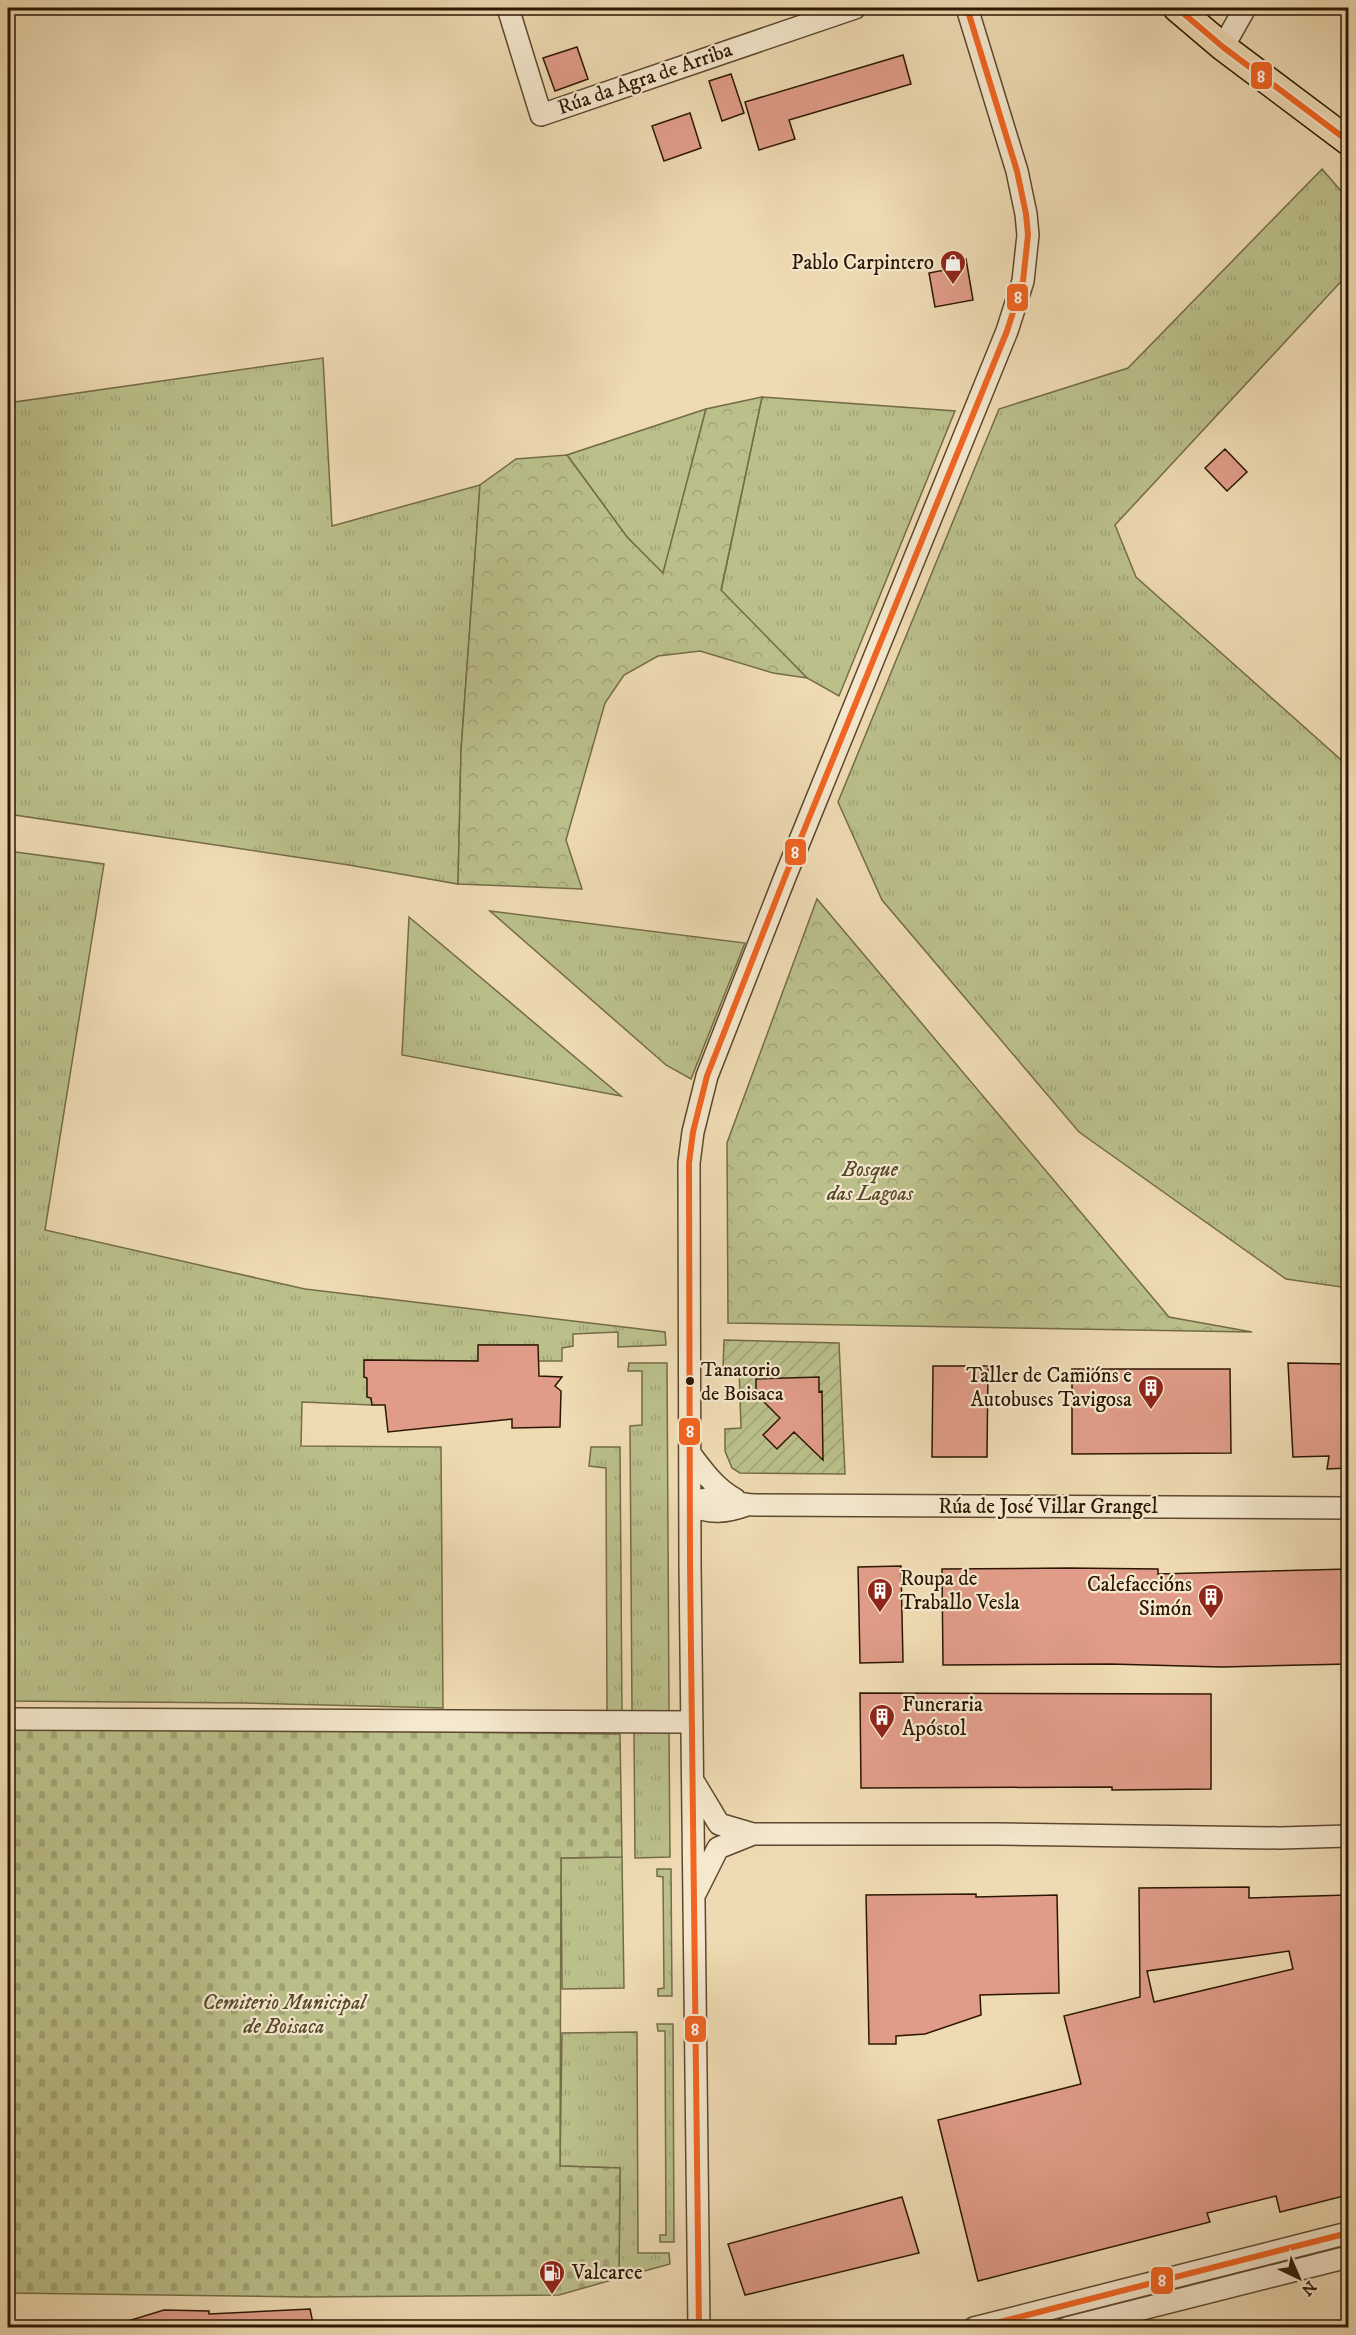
<svg xmlns="http://www.w3.org/2000/svg" width="1356" height="2335" viewBox="0 0 1356 2335" font-family="'IM FELL DW Pica',serif">
<style>
.grass{fill:url(#grass-tufts);stroke:#746c47;stroke-width:1.5}
.forest{fill:url(#forest-crowns);stroke:#746c47;stroke-width:1.5}
.cemetery{fill:url(#cemetery-stones);stroke:#746c47;stroke-width:1.5}
.garden{fill:url(#garden-furrows);stroke:#746c47;stroke-width:1.5}
.building{fill:#e09c88;stroke:#2c1703;stroke-width:1.5;fill-rule:evenodd}
.lines{fill:none;stroke-linecap:round;stroke-linejoin:round}
.minor-casing{stroke:#5d482f;stroke-width:24}
.major-casing{stroke:#2c1703;stroke-width:30}
.minor{stroke:#f5e8ce;stroke-width:21}
.major{stroke:#efdbb3;stroke-width:27}
.bus-1-casing{stroke:#f5e8ce;stroke-width:10}
.bus-1{stroke:#f26522;stroke-width:6}
.bus-dot{fill:#2c1703;stroke:#f5e8ce;stroke-width:2}
.labels{text-anchor:middle;dominant-baseline:central;stroke-width:4.5;stroke-linejoin:round;paint-order:stroke}
.bus-label{font-size:20px;fill:#2c1703;stroke:#f5e8ce;text-anchor:start}
.street-label{font-size:21px;fill:#2c1703;stroke:#f5e8ce}
.poi-label{font-size:21px;fill:#2c1703;stroke:#f5e8ce;text-anchor:end}
.park-label{font-size:21px;font-style:italic;fill:#574a2c;stroke:#f5e8ce}
.line-badge{stroke:#f5e8ce;stroke-width:2}
.badge-label{font-size:16px;text-anchor:middle;font-weight:bold;fill:#fff}
</style>
<defs>
<pattern id="grass-tufts" width="24" height="20" patternUnits="userSpaceOnUse" patternTransform="scale(1.5)"><rect width="24" height="20" fill="#bbc08b"/><path d="M3 7l-1-3M5 7V3M7 7l1-3M15 17l-1-3M17 17v-4M19 17l1-3" fill="none" stroke="#a1a476"/></pattern>
<pattern id="forest-crowns" width="20" height="18" patternUnits="userSpaceOnUse" patternTransform="scale(1.5)"><rect width="20" height="18" fill="#bbc08b"/><path d="M2 6a3 3 0 1 1 6 0M12 15a3 3 0 1 1 6 0" fill="none" stroke="#a1a476"/></pattern>
<pattern id="cemetery-stones" width="16" height="16" patternUnits="userSpaceOnUse" patternTransform="scale(1.5)"><rect width="16" height="16" fill="#bbc08b"/><path d="M2 7V4a2 2 0 0 1 4 0v3zM10 15v-3a2 2 0 0 1 4 0v3z" fill="#a1a476"/></pattern>
<pattern id="garden-furrows" width="10" height="10" patternUnits="userSpaceOnUse" patternTransform="scale(1.5)"><rect width="10" height="10" fill="#bbc08b"/><path d="M-1 1l2-2M0 10L10 0M9 11l2-2" fill="none" stroke="#a1a476"/></pattern>
</defs>
<rect width="100%" height="100%" fill="#efdbb3"/>
<filter id="stains"><feTurbulence type="fractalNoise" baseFrequency=".00333" numOctaves="4"/><feColorMatrix values="0 0 0 0 .2 0 0 0 0 .09 0 0 0 0 .02 0 0 0 .5 -.17"/></filter>
<radialGradient id="worn" r=".72"><stop offset=".6" stop-color="#630" stop-opacity="0"/><stop offset="1" stop-color="#630" stop-opacity=".3"/></radialGradient>
<path class="grass" d="M 1322,169 L 1348,199 L 1348,274 L 1115,525 L 1136,577 L 1348,766 L 1348,1288 L 1286,1279 L 1079,1132 L 882,900 L 838,802 L 999,409 L 1128,368 Z
M 323,358 L 332,526 L 480,485 L 461,751 L 458,884 L 349,865 L 8,814 L 8,403 Z
M 762,397 L 955,411 L 839,696 L 807,678 L 721,591 Z
M 706,409 L 663,574 L 627,537 L 567,455 Z
M 8,851 L 104,864 L 45,1230 L 305,1289 L 665,1332 L 666,1345 L 618,1347 L 618,1332 L 573,1334 L 573,1346 L 562,1348 L 562,1361 L 538,1361 L 537,1345 L 479,1345 L 478,1361 L 365,1360 L 364,1377 L 367,1378 L 367,1397 L 371,1398 L 372,1405 L 302,1402 L 301,1446 L 441,1447 L 443,1708 L 245,1703 L 8,1701 Z
M 490,911 L 745,943 L 691,1079 L 666,1065 Z
M 409,917 L 621,1096 L 402,1055 Z
M 629,1363 L 667,1363 L 669,1712 L 632,1712 L 630,1426 L 642,1425 L 642,1371 L 628,1371 Z
M 591,1447 L 620,1447 L 622,1712 L 607,1712 L 606,1468 L 589,1466 Z
M 634,1732 L 669,1732 L 670,1857 L 635,1858 Z
M 622,1857 L 624,1988 L 562,1989 L 561,1858 Z
M 657,1869 L 671,1869 L 672,1996 L 658,1996 L 658,1989 L 664,1988 L 663,1877 L 657,1876 Z
M 657,2024 L 673,2024 L 674,2242 L 660,2242 L 660,2235 L 666,2235 L 665,2031 L 658,2031 Z
M 637,2032 L 638,2253 L 669,2253 L 670,2264 L 619,2278 L 620,2168 L 560,2166 L 562,2033 Z"/>
<path class="forest" d="M 762,397 L 721,590 L 807,678 L 773,673 L 700,651 L 658,656 L 624,675 L 605,703 L 566,840 L 582,889 L 458,884 L 461,751 L 480,485 L 516,459 L 567,455 L 627,537 L 663,573 L 706,409 Z
M 817,899 L 1169,1317 L 1252,1332 L 728,1323 L 727,1143 Z"/>
<path class="cemetery" d="M 8,1727 L 620,1734 L 622,1857 L 561,1858 L 560,2166 L 620,2168 L 619,2278 L 559,2295 L 307,2297 L 8,2293 Z"/>
<path class="garden" d="M 724,1340 L 839,1343 L 845,1474 L 740,1473 L 732,1468 L 725,1451 L 725,1429 L 741,1428 L 739,1367 L 723,1369 Z"/>
<path class="building" d="M 577,47 L 588,79 L 555,91 L 543,58 Z
M 903,55 L 911,84 L 789,120 L 795,139 L 759,150 L 745,102 Z
M 731,74 L 744,113 L 722,121 L 709,81 Z
M 690,113 L 701,148 L 664,161 L 652,126 Z
M 966,259 L 973,300 L 935,307 L 929,273 L 945,270 L 944,263 Z
M 1225,449 L 1247,472 L 1227,491 L 1205,468 Z
M 478,1345 L 538,1345 L 539,1376 L 562,1377 L 555,1386 L 561,1391 L 560,1427 L 512,1428 L 512,1419 L 388,1432 L 385,1405 L 372,1405 L 371,1398 L 367,1397 L 367,1378 L 364,1377 L 364,1360 L 478,1361 Z
M 1288,1363 L 1348,1364 L 1348,1468 L 1327,1469 L 1329,1456 L 1293,1457 Z
M 933,1366 L 988,1366 L 987,1457 L 932,1457 Z
M 1072,1369 L 1230,1369 L 1231,1453 L 1072,1454 Z
M 819,1377 L 819,1392 L 822,1391 L 823,1460 L 794,1432 L 777,1449 L 763,1435 L 780,1418 L 762,1400 L 756,1400 L 756,1379 Z
M 901,1566 L 903,1662 L 860,1663 L 858,1567 Z
M 1067,1568 L 1158,1569 L 1158,1574 L 1348,1569 L 1348,1664 L 1222,1667 L 1110,1664 L 943,1665 L 942,1569 Z
M 860,1693 L 1211,1694 L 1211,1789 L 1112,1790 L 1112,1787 L 861,1788 Z
M 1249,1887 L 1249,1898 L 1348,1895 L 1348,2195 L 1280,2212 L 1276,2196 L 1207,2213 L 1210,2222 L 978,2281 L 938,2120 L 1081,2084 L 1064,2016 L 1140,1997 L 1139,1888 ZM 1289,1951 L 1293,1969 L 1154,2002 L 1147,1971 Z
M 976,1894 L 976,1897 L 1057,1895 L 1059,1993 L 980,1995 L 981,2015 L 925,2034 L 896,2036 L 896,2044 L 869,2044 L 866,1895 Z
M 902,2197 L 919,2253 L 745,2295 L 728,2244 Z
M 310,2309 L 314,2328 L 118,2328 L 118,2324 L 164,2310 L 209,2311 L 209,2314 Z"/>
<g class="lines">
<defs>
<path id="minor" d="M 508,8 L 541,115 L 855,8
M 1223,47 L 1245,8
M 691,1455 C 704,1472 716,1489 735,1499
M 747,1505 C 728,1512 709,1515 691,1504 C 720,1491 727,1504 755,1505 L 1348,1508
M 8,1719 L 692,1722
M 695,1784 L 719,1824 L 753,1834 L 996,1834 L 1280,1838 L 1348,1836
M 696,1892 L 718,1848 L 753,1834
M 699,2328 L 690,1564 L 689,1163 L 693,1132 L 707,1076 L 785,877 L 1007,331 L 1023,281 L 1028,235 L 1026,214 L 1017,171 L 967,8
M 974,2328 L 1348,2233
M 1067,2328 L 1348,2257"/>
<path id="major" d="M 1177,8 L 1223,47 L 1348,141"/>
</defs>
<use href="#minor" class="minor-casing"/>
<use href="#major" class="major-casing"/>
<use href="#minor" class="minor"/>
<use href="#major" class="major"/>
<defs>
<path id="bus-1" d="M 1177,8 L 1223,47 L 1348,141
M 699,2328 L 690,1564 L 689,1163 L 693,1132 L 707,1076 L 785,877 L 1007,331 L 1023,281 L 1028,235 L 1026,214 L 1017,171 L 967,8
M 976,2328 L 1348,2233"/>
</defs>
<use href="#bus-1" class="bus-1-casing"/>
<use href="#bus-1" class="bus-1"/>
</g>
<defs>
<symbol id="shop-pin" viewBox="-11 -11 22 30"><path d="M0 17L-7.5 6A9.5 9.5 0 1 1 7.5 6Z" fill="#8f2418" stroke="#f5e8ce"/><path d="M-5-2.5h2.3a2.7 3.5 0 0 1 5.4 0H5L5.5 6h-11ZM-1.5-2.5h3a1.5 2.3 0 0 0-3 0Z" fill="#fff"/></symbol>
<symbol id="building-pin" viewBox="-11 -11 22 30"><path d="M0 17L-7.5 6A9.5 9.5 0 1 1 7.5 6Z" fill="#8f2418" stroke="#f5e8ce"/><path d="M-4-6H4V6H1V3H-1V6H-4ZM-2.5-4.3h1.7v1.8h-1.7ZM.8-4.3h1.7v1.8H.8ZM-2.5-1h1.7V.8h-1.7ZM.8-1h1.7V.8H.8Z" fill="#fff"/></symbol>
<symbol id="fuel-pin" viewBox="-11 -11 22 30"><path d="M0 17L-7.5 6A9.5 9.5 0 1 1 7.5 6Z" fill="#8f2418" stroke="#f5e8ce"/><path d="M-5.5-6h7V0h2V4h1.3V-2.5L3-4.5l.8-.8L6-3V5H2.5V1h-1V6h-7ZM-4.2-4.7v3.2H.2V-4.7Z" fill="#fff"/></symbol>
</defs>
<g fill-rule="evenodd">
<use href="#shop-pin" x="938" y="248" width="30" height="40"/>
<use href="#building-pin" x="1136" y="1373" width="30" height="40"/>
<use href="#building-pin" x="865" y="1576" width="30" height="40"/>
<use href="#building-pin" x="1196" y="1582" width="30" height="40"/>
<use href="#building-pin" x="867" y="1702" width="30" height="40"/>
<use href="#fuel-pin" x="537" y="2258" width="30" height="40"/>
</g>
<circle class="bus-dot" cx="690" cy="1381" r="5"/>
<g class="labels">
<g class="bus-label">
<text x="701" y="1370">Tanatorio<tspan x="701" dy="24">de Boisaca</tspan></text>
</g>
<g class="street-label">
<text transform="translate(645 79) rotate(-19)">Rúa da Agra de Arriba</text>
<text x="1048" y="1507">Rúa de José Villar Grangel</text>
</g>
<g class="poi-label">
<text x="934" y="263">Pablo Carpintero</text>
<text x="1132" y="1376">Taller de Camións e<tspan x="1132" dy="24">Autobuses Tavigosa</tspan></text>
<text x="900" y="1579" text-anchor="start">Roupa de<tspan x="900" dy="24">Traballo Vesla</tspan></text>
<text x="1192" y="1585">Calefaccións<tspan x="1192" dy="24">Simón</tspan></text>
<text x="902" y="1705" text-anchor="start">Funeraria<tspan x="902" dy="24">Apóstol</tspan></text>
<text x="572" y="2273" text-anchor="start">Valcarce</text>
</g>
<g class="park-label">
<text x="870" y="1170">Bosque<tspan x="870" dy="24">das Lagoas</tspan></text>
<text x="284" y="2003">Cemiterio Municipal<tspan x="284" dy="24">de Boisaca</tspan></text>
</g>
</g>
<g class="line-badge">
<rect x="1250" y="61" width="23" height="29" rx="6" fill="#f26522"/>
<rect x="1006" y="283" width="23" height="29" rx="6" fill="#f26522"/>
<rect x="784" y="838" width="23" height="28" rx="6" fill="#f26522"/>
<rect x="678" y="1417" width="23" height="29" rx="6" fill="#f26522"/>
<rect x="684" y="2015" width="23" height="28" rx="6" fill="#f26522"/>
<rect x="1150" y="2266" width="24" height="29" rx="6" fill="#f26522"/>
</g>
<g class="badge-label">
<text x="1261" y="82">8</text>
<text x="1018" y="303">8</text>
<text x="795" y="858">8</text>
<text x="690" y="1437">8</text>
<text x="695" y="2035">8</text>
<text x="1162" y="2286">8</text>
</g>
<rect width="1356" height="2335" fill="none" stroke="#efdbb3" stroke-width="30"/>
<rect x="9" y="9" width="1338" height="2317" fill="none" stroke="#2c1703" stroke-width="3"/>
<rect x="15" y="15" width="1326" height="2305" fill="none" stroke="#2c1703" stroke-width="1.5"/>
<g transform="translate(1299 2278) rotate(136)" stroke="#f5e8ce" stroke-width="4.5" paint-order="stroke">
<path d="M0-4.5L10 22L0 15L-10 22Z" fill="#2c1703"/>
<text y="-9" font-size="16" font-weight="bold" text-anchor="middle" fill="#2c1703">N</text>
</g>
<rect width="100%" height="100%" filter="url(#stains)"/>
<rect width="100%" height="100%" fill="url(#worn)"/>
</svg>
